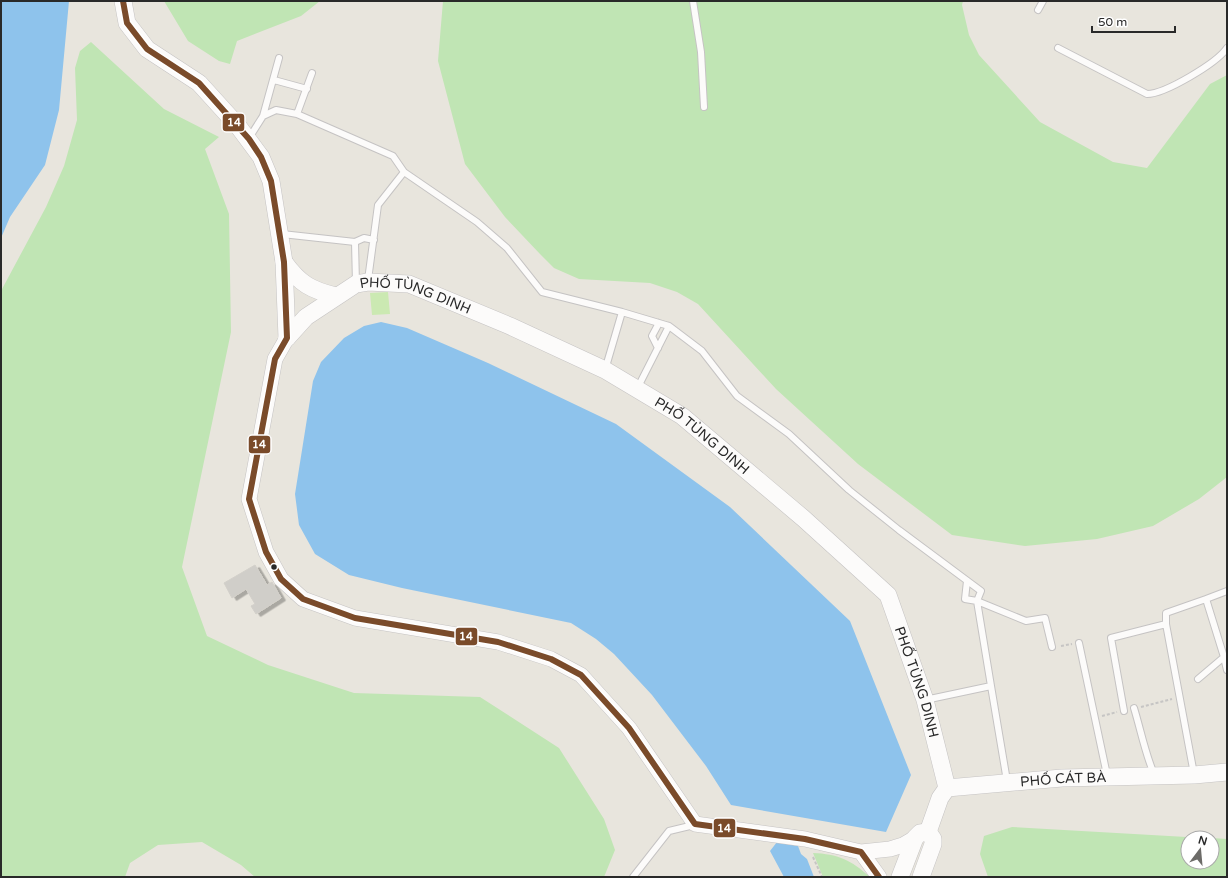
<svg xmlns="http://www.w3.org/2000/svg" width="1228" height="878" viewBox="0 0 1228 878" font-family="'Varela Round',sans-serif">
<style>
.green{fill:#c0e5b4}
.pitch{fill:#cbe9b2}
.water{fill:#8ec3ec}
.building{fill:#d0cec9;stroke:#d3d0ca;filter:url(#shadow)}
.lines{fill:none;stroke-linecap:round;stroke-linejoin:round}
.service-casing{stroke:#c5c3c3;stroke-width:8}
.tertiary-casing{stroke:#c5c3c3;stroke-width:16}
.secondary-casing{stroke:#c5c3c3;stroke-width:18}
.path{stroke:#c6c5c4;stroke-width:2;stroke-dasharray:3 2;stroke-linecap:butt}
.service{stroke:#fcfbfa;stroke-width:6}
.tertiary{stroke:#fcfbfa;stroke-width:15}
.secondary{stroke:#fcfbfa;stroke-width:17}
.bus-1-casing{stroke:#fff;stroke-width:9}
.bus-1{stroke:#7a4b2a;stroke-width:6}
.bus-dot{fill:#292929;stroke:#fff;stroke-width:1.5}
.labels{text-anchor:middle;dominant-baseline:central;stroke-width:3.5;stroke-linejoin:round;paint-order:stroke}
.street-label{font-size:14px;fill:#292929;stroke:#fff}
.line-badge{stroke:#fff;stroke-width:1.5}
.badge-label{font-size:11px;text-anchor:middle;font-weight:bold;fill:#fff}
</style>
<defs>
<filter id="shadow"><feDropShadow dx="4.5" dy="2.5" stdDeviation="0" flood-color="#0004"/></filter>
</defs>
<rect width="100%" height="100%" fill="#e8e5dd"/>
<path class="green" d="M 164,1 L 320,1 L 301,16 L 237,41 L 230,64 L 219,61 L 188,41 Z
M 443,1 L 963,1 L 962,5 L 969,35 L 979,55 L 1040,122 L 1113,162 L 1147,168 L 1210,84 L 1227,75 L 1227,477 L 1199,499 L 1153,526 L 1097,539 L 1025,546 L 952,535 L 858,464 L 776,389 L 698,304 L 677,292 L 650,283 L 579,279 L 554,268 L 540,254 L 505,217 L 465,164 L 438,61 Z
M 91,42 L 164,109 L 219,137 L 205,149 L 229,214 L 231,332 L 182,567 L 207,636 L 268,665 L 354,693 L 480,697 L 559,748 L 604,819 L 615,850 L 604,877 L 255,877 L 241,865 L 202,842 L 158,845 L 130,863 L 125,877 L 1,877 L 1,291 L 46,207 L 64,166 L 77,120 L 75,68 L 80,51 Z
M 1012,827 L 1204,838 L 1188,838 L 1188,862 L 1212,862 L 1212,838 L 1227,839 L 1227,877 L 988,877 L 980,854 L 984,836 Z
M 813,853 C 838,854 851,860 870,877 L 823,877 Z"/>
<path class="pitch" d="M 388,292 L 390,314 L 372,315 L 370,293 Z"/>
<path class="water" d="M 1,1 L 69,1 L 59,110 L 45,165 L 10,217 L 1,238 Z
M 381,322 L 407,328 L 488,363 L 616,424 L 730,507 L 850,621 L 911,775 L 886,832 L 731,805 L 706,766 L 652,695 L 614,654 L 596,639 L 571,623 L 402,588 L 349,575 L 315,554 L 299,525 L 295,494 L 313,381 L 321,362 L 344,338 L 364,326 Z
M 777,842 L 798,846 L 801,854 L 807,859 L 814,877 L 784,877 L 770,851 Z"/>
<path class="building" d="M 255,565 L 267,585 L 272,582 L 281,598 L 256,614 L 251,606 L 255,604 L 246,589 L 232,598 L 224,583 Z"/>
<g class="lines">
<defs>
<path id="service" d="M 693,1 L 701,52 L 704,107
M 1038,10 L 1043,1
M 1058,48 L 1147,94 C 1165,94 1217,63 1227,48
M 274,80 L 307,89
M 297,114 L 312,73
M 263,116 L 279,58
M 249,138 L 263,116 L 276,110 L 297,114 L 393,156 L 404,172
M 282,234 L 355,242 L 356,284
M 355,242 L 364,238 L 374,240
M 368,280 L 378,205 L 404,172 L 477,222 L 507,248 L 542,292 L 622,312 L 669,326 L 638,387
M 669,326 L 702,351 L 737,396 L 789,434 L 849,490 L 899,530 L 981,591 L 977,601 L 1026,621 L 1045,618 L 1052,647
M 658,348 L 652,336 L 659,323
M 605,370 L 622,312
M 1079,643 L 1107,775
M 1224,657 L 1227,670
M 1198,679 L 1224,657 L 1206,599 L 1227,591
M 991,686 L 1007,781
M 925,700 L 991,686 L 977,601 L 965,599 L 967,581
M 1134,708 C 1141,731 1145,753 1154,774
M 1124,711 L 1111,638 L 1166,624
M 1194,774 L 1166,624 L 1166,613 L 1206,599
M 633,877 L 669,831 L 694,825"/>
<path id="tertiary" d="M 287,338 L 275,359 L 249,499 L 266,552 L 281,579 L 303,599 L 355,618 L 498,642 L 551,659 L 581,675 L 629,728 L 695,824 L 805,839 L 861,852 L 890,849 L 903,845 L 915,838
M 861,852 L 879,877"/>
<g id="secondary">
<path d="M 123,1 L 127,23 L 147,49 L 199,83 L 238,126 L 261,157 L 271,181 L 284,262 L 287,338"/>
<path d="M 284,262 C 300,284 311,290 336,296"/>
<path id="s1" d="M 287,338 L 306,317 L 356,284 L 368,282 L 409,284 L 510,326 L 605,370 L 682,416 L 803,518 L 888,595 L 925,700 L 947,788"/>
<path id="s2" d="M 928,832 L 940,798 L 947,788 L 1062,778 L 1194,775 L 1227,772"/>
<path d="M 900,877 L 915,838 L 920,833 L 928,832"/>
<path d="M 921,877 L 933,844 L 933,839 L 928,832"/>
</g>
</defs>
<use href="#service" class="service-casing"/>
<use href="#tertiary" class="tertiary-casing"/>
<use href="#secondary" class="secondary-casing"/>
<path class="path" d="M 1061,646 L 1072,644
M 1141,707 L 1172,699
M 1102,716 L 1117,712
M 813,857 L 822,877"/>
<use href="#service" class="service"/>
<use href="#tertiary" class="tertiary"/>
<use href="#secondary" class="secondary"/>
<defs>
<path id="bus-1" d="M 123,1 L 127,23 L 147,49 L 199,83 L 249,139 L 261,157 L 271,181 L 284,262 L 287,338 L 275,359 L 249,499 L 266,552 L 281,579 L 303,599 L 355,618 L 498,642 L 551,659 L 581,675 L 629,728 L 695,824 L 805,839 L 861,852 L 879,877"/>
</defs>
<use href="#bus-1" class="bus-1-casing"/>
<use href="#bus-1" class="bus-1"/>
</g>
<circle class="bus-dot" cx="274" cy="567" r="3.5"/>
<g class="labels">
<g class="street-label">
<text stroke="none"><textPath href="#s1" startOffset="150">PHỐ TÙNG DINH</textPath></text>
<text stroke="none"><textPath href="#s1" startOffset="473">PHỐ TÙNG DINH</textPath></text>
<text stroke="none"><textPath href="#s1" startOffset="810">PHỐ TÙNG DINH</textPath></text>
<text stroke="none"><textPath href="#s2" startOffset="165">PHỐ CÁT BÀ</textPath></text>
</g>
</g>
<g class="line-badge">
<rect x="222" y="113" width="23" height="19" rx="4" fill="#7a4b2a"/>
<rect x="248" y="435" width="23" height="19" rx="4" fill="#7a4b2a"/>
<rect x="455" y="627" width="23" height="19" rx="4" fill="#7a4b2a"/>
<rect x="713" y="818" width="23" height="20" rx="4" fill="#7a4b2a"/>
</g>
<g class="badge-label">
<text x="234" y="126">14</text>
<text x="259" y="448">14</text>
<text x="466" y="640">14</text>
<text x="724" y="832">14</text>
</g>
<rect width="1228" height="878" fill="none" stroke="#292929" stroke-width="4"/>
<g transform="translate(1200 850) rotate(16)"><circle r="19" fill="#ffffff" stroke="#a9a9a9"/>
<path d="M0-3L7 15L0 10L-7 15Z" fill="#6c6b68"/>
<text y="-6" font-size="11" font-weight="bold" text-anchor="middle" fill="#292929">N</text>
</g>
<path d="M1092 26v6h83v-6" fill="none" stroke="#292929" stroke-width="2"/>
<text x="1098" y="26" font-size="12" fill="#292929" stroke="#ffffff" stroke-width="3" paint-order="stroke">50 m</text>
</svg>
